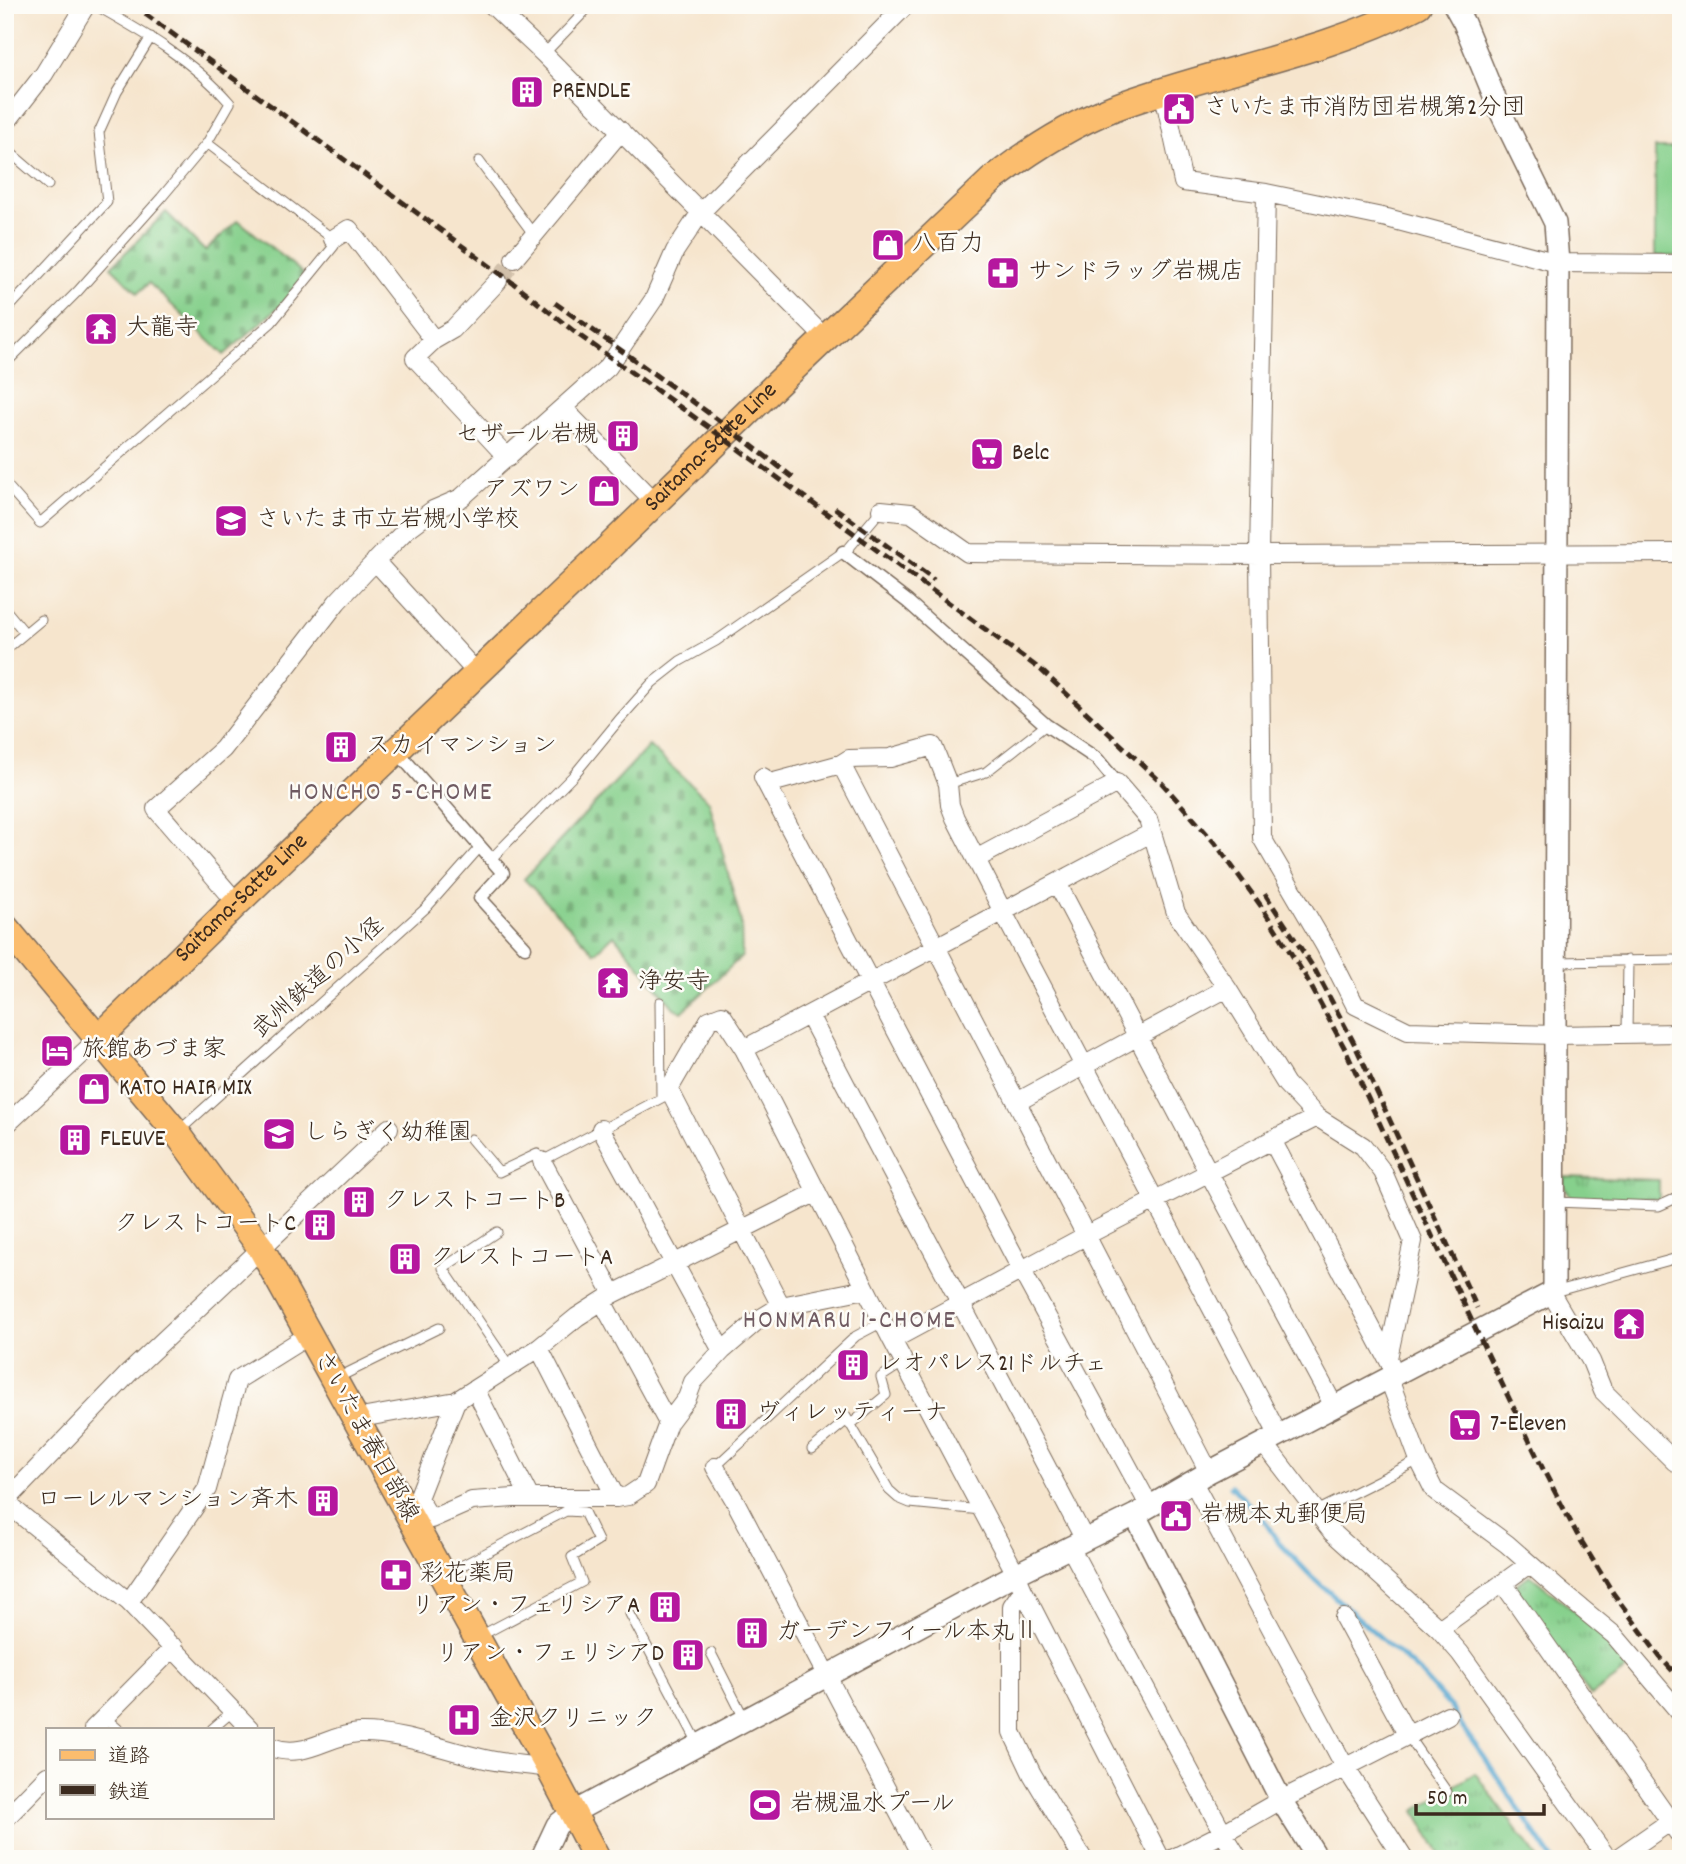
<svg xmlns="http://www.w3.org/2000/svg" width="1686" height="1864" viewBox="0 0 1686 1864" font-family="Dekko,'Klee One',sans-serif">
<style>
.grass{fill:url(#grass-tufts);stroke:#607d55;stroke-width:2}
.cemetery{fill:url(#cemetery-stones);stroke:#607d55;stroke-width:2}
.garden{fill:#86d08c;stroke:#607d55;stroke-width:2}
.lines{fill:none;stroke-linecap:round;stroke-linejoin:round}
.stream{stroke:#54a6cf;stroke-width:5}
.minor-tunnel{stroke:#d1c0aa;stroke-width:18;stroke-dasharray:18 9;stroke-linecap:butt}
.service-casing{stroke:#7c6b5b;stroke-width:11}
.pedestrian-casing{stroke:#7c6b5b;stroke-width:15}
.minor-casing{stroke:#7c6b5b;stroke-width:20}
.tertiary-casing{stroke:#7c6b5b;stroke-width:24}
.primary-casing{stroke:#7c6b5b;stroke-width:29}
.service{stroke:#fff;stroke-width:9}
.pedestrian{stroke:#fff;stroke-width:12}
.minor{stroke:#fff;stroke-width:18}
.tertiary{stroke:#fff;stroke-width:21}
.primary{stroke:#fbbd6e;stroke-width:26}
.rail{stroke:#3b2a1e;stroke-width:5;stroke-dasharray:10 5;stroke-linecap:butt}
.labels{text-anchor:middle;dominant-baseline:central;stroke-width:5;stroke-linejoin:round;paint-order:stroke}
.poi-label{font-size:24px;fill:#3b2a1e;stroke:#fdfcf7;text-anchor:start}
.street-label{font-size:24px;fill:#3b2a1e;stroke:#fdfcf7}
.neighbourhood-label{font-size:26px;letter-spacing:2px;fill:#705b62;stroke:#fdfcf7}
</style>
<defs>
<pattern id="grass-tufts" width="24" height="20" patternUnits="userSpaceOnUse" patternTransform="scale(1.75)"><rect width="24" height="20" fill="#86d08c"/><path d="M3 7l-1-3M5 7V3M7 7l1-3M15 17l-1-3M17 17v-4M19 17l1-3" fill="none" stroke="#6fa972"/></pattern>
<pattern id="cemetery-stones" width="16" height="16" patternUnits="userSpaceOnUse" patternTransform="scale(1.75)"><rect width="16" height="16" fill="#86d08c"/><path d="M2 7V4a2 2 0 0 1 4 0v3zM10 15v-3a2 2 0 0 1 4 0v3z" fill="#6fa972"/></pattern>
</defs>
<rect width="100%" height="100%" fill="#fdfcf7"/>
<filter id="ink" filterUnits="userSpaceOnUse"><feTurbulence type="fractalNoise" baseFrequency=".0143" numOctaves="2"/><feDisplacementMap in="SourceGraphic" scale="14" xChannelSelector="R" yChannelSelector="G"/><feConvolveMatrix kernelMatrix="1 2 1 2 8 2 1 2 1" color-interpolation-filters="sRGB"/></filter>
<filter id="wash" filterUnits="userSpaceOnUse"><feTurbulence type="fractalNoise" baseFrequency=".00686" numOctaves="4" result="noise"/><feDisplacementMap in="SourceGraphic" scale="28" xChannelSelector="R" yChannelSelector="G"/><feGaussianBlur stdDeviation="1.57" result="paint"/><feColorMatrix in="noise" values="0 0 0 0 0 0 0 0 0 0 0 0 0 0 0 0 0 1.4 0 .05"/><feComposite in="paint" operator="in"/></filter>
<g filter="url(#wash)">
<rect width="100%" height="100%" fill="#f6e5cd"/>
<path class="grass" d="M 1563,1177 L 1659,1180 L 1659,1199 L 1572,1198 L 1564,1187 Z
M 1530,1575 L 1602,1633 L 1631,1667 L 1591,1696 L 1513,1587 Z
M 1475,1773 L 1538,1859 L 1443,1859 L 1415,1811 Z"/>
<path class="cemetery" d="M 166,212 L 205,251 L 238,220 L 305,275 L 282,304 L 224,355 L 149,283 L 138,293 L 111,267 Z
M 649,746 L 709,801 L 741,922 L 742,956 L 682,1012 L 674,1008 L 614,935 L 595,953 L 524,879 Z"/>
<path class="garden" d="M 1655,148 L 1681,148 L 1681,256 L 1655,256 Z"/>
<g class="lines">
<path class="stream" d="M 1231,1486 L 1264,1520 L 1276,1539 L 1309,1574 L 1419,1672 L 1452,1709 L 1462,1727 L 1484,1757 L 1552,1859"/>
</g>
</g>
<g filter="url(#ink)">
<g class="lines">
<path class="minor-tunnel" d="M 498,281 L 514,259"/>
<defs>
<path id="service" d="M 544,54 L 591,5
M 5,148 L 48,185
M 479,161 L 534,235
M 5,312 L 107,202 L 99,132 L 117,92 L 151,37
M 5,364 L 78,291 L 161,198 L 207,143 L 230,103 C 194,61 143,32 95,5
M 5,483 L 40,523 L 272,322 L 334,246 L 333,239 L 207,143
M 5,609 L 25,633
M 5,650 L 41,620
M 948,784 L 986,772 L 1046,725
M 491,859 L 573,776 L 619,720 L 652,683 L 680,661 L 716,641 L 849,548 L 881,510
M 1557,962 L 1674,960
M 660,1002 L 661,1096
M 1627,1034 L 1628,960
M 179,1131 L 427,907 L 480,847
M 471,1139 L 499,1172 L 537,1154 L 542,1161 L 671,1093
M 1555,1202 L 1659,1206 L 1681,1196
M 497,1232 L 443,1268 L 510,1367
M 1554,1292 L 1681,1257
M 337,1378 L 439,1328
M 845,1415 L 889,1490 L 898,1498 L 910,1503 L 981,1510
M 850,1425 L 886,1395 L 881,1377 L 904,1362
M 812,1449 L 847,1420
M 715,1467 L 856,1336 L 875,1326
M 1315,1512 L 1419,1460
M 444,1575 L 566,1511 L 584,1512 L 598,1541 L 572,1557 L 582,1582 L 480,1636
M 630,1614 L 699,1745
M 711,1653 L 745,1720
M 104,1717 L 118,1729
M 212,1729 L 233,1711
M 1408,1736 L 1447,1792"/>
<path id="pedestrian" d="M 843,552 L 908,602 L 1046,725 L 1097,759 L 1117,783
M 396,750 L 503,873 L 480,898 L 525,947"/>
<path id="minor" d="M 492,5 L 544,54 L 825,338
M 1163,90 L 1183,182 L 1266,193 L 1387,218 L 1558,263 L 1681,264
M 5,124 L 44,74 L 86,5
M 1266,193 L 1259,555 L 1262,838 L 1325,946 L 1355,1005 L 1408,1031 L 1556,1035 L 1681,1033
M 333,239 L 349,229 L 434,340
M 514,259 L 621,131
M 498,281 L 453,329 L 434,340 L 415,358 L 508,458
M 563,408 L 655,502
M 881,510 L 911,513 L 968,553 L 1259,555 L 1681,553
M 375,561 L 477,673
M 841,764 L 1209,1472
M 763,777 L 1022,1271 L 1150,1507
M 767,784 L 841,764 L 849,759 L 890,758 L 933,746 L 948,784 L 950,805 L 955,818 L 1003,912 L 1279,1436
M 976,859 L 1117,783 L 1148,819 L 1176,913 L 1227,988 L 1286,1084 L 1317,1117 L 1363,1146 L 1383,1172 L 1413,1241 L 1388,1358
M 1057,883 L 1209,1173 L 1334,1406
M 237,903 L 156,809 L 223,749 L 337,602 L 366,571 L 406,530 L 433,510 L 461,498 L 608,367 L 654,299 L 675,251 L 701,212 L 906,5
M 809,1015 L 1085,1540
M 744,1049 L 1151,833
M 1017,1102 L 1227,988
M 5,1126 L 98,1039
M 601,1129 L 722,1351
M 1272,1140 L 1390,1363
M 542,1161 L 613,1294
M 817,1192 L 613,1294 L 577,1317 L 539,1348 L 456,1401 L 418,1498 L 431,1519 L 472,1501 L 514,1498 L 616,1498 L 628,1496 L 646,1484 L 668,1423 L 687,1398 L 693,1382 L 722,1351 L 758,1320 L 781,1306 L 669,1089 L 709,1020 L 722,1015 L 744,1049 L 892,1340 L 1016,1574 L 1023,1590 L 1161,1859
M 1551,1293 L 1591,1361 L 1603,1391 L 1675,1462 L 1681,1462
M 602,1301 L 668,1423
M 781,1306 L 866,1289
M 892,1340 L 1087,1235 L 1317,1117
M 539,1348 L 616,1498
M 1389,1379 L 1419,1460 L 1434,1490 L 1507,1544 L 1558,1589 L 1614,1635 L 1681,1714
M 475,1389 L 530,1498
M 355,1419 L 456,1401
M 1264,1443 L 1332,1532 L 1439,1629 L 1460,1653 L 1608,1859
M 715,1467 L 735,1501 L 923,1859
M 1193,1482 L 1345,1767 L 1404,1859
M 1070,1547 L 1223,1833 L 1239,1859
M 1503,1583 L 1681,1837
M 1023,1590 L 1012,1606 L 1012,1732 L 1032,1774 L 1083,1859
M 129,1602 L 207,1489 L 237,1380 L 309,1335
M 1344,1618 L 1408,1736
M 1439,1629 L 1529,1564
M 93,1729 L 174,1647
M 250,1729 L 129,1602 L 5,1502 L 130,1372 L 389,1128
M 271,1747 C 305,1760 327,1735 359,1733 C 403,1732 443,1750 485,1759 C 506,1764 528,1765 549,1768
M 5,1819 L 47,1776
M 1172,1859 L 1223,1833 L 1281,1800 L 1448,1715
M 1616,1859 L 1681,1814"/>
<path id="tertiary" d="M 1135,1515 L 1281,1800 L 1318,1859
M 541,1859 L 557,1825 L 572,1813 L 1016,1574 L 1135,1515 L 1209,1472 L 1551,1293 L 1554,1287 L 1558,263 L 1555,223 L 1502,115 L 1464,23 L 1454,5"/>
<g id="primary">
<path d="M 5,927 L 177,1133 L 261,1248 L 549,1768 L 597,1859"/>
<path id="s1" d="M 98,1039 L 237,903 L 600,556 L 775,386 L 994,178 C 1031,150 1070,125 1113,108 C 1213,70 1323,55 1418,5"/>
</g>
</defs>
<use href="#service" class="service-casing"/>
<use href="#pedestrian" class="pedestrian-casing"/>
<use href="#minor" class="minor-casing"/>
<use href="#tertiary" class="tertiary-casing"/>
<use href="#primary" class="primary-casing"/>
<use href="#service" class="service"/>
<use href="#pedestrian" class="pedestrian"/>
<use href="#minor" class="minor"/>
<use href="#tertiary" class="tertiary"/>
<use href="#primary" class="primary"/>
<path class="rail" d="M 133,5 L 517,286 L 576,333 L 711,429 L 1041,670 L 1161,782 L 1215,843 L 1261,906 L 1306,977 L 1344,1047 L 1477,1332 L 1544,1471 L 1577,1534 L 1613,1593 L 1660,1657 L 1681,1680
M 555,303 L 717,419 L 795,479
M 835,508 L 934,580
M 1265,894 L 1315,970 L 1354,1043 L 1477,1308"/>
</g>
</g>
<defs>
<symbol id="building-square" viewBox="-11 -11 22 22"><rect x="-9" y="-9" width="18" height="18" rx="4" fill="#b5179e" stroke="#fdfcf7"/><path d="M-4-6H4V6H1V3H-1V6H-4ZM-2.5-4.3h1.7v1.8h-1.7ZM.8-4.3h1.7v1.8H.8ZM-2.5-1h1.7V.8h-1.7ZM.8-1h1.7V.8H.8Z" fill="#fff"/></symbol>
<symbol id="civic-square" viewBox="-11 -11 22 22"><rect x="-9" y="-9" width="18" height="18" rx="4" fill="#b5179e" stroke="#fdfcf7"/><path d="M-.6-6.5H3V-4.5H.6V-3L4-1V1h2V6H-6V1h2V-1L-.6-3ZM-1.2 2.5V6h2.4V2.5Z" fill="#fff"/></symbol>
<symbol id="shop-square" viewBox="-11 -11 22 22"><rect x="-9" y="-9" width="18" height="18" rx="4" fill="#b5179e" stroke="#fdfcf7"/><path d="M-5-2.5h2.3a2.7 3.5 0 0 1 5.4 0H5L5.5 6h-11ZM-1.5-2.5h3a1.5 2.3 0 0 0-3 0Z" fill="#fff"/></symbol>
<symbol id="pharmacy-square" viewBox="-11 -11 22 22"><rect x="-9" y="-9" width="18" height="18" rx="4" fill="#b5179e" stroke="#fdfcf7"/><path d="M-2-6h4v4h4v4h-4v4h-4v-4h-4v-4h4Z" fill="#fff"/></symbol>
<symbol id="temple-square" viewBox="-11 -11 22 22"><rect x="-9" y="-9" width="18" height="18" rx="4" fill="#b5179e" stroke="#fdfcf7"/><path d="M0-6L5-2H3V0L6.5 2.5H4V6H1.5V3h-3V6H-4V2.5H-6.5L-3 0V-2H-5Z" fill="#fff"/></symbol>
<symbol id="supermarket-square" viewBox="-11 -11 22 22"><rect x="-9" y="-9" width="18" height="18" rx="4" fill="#b5179e" stroke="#fdfcf7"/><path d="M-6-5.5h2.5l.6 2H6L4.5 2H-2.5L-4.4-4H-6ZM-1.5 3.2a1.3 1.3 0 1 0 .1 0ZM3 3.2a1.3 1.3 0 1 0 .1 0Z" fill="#fff"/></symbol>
<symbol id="school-square" viewBox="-11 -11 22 22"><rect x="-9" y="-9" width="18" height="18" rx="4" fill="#b5179e" stroke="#fdfcf7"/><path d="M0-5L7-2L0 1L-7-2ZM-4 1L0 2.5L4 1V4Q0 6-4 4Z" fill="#fff"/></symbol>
<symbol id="hotel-square" viewBox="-11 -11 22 22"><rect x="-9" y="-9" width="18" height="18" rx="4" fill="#b5179e" stroke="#fdfcf7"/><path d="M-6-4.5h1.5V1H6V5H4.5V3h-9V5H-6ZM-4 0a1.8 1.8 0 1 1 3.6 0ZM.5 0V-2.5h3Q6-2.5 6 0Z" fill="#fff"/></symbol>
<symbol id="hospital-square" viewBox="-11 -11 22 22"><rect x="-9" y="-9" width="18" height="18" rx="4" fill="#b5179e" stroke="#fdfcf7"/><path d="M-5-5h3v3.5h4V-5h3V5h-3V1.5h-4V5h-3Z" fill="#fff"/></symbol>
<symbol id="stadium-square" viewBox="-11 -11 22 22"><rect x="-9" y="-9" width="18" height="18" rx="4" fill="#b5179e" stroke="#fdfcf7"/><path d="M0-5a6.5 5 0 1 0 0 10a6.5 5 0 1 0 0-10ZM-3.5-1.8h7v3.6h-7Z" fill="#fff"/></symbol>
</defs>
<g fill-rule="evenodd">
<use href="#building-square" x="508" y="73" width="38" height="38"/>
<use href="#civic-square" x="1160" y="90" width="38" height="38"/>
<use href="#shop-square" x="869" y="226" width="38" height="38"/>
<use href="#pharmacy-square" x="984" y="254" width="38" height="38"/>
<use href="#temple-square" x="82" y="310" width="38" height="38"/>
<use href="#building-square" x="604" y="417" width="38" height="38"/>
<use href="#supermarket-square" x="968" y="435" width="38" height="38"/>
<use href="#shop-square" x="585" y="472" width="38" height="38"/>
<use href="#school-square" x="212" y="502" width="38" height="38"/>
<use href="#building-square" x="322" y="728" width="38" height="38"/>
<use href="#temple-square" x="594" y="964" width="38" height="38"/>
<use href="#hotel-square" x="38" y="1032" width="38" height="38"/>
<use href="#shop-square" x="75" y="1070" width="38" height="38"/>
<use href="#school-square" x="260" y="1115" width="38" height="38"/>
<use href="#building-square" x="56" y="1121" width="38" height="38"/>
<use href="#building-square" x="340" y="1183" width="38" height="38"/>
<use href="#building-square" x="301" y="1206" width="38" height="38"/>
<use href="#building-square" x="386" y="1240" width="38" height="38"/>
<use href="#temple-square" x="1610" y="1305" width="38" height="38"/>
<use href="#building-square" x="834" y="1346" width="38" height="38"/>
<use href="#building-square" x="712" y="1395" width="38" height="38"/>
<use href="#supermarket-square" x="1446" y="1406" width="38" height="38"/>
<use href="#building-square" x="304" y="1482" width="38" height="38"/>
<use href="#civic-square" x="1157" y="1497" width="38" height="38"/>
<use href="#pharmacy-square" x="377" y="1556" width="38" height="38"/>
<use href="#building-square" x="646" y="1588" width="38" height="38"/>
<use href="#building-square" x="733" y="1614" width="38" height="38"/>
<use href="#building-square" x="669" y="1636" width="38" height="38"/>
<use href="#hospital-square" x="445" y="1701" width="38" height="38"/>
<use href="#stadium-square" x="746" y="1786" width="38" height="38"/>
</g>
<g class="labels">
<g class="poi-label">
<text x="552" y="92">PRENDLE</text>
<text x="1204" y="109">さいたま市消防団岩槻第2分団</text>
<text x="912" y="245">八百力</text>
<text x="1028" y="273">サンドラッグ岩槻店</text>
<text x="126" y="329">大龍寺</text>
<text x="598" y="436" text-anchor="end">セザール岩槻</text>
<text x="1012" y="454">Belc</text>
<text x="580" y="491" text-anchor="end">アズワン</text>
<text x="256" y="521">さいたま市立岩槻小学校</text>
<text x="366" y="747">スカイマンション</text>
<text x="638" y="983">浄安寺</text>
<text x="82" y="1051">旅館あづま家</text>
<text x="119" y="1089">KATO HAIR MIX</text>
<text x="304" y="1134">しらぎく幼稚園</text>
<text x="100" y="1140">FLEUVE</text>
<text x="384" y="1202">クレストコートB</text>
<text x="296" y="1225" text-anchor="end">クレストコートC</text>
<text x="430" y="1259">クレストコートA</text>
<text x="1604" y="1324" text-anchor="end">Hisaizu</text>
<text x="878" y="1365">レオパレス21ドルチェ</text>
<text x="756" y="1414">ヴィレッティーナ</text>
<text x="1490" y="1425">7-Eleven</text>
<text x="298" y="1501" text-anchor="end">ローレルマンション斉木</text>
<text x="1200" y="1516">岩槻本丸郵便局</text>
<text x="420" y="1575">彩花薬局</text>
<text x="640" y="1607" text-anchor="end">リアン・フェリシアA</text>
<text x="776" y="1633">ガーデンフィール本丸Ⅱ</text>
<text x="664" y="1655" text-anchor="end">リアン・フェリシアD</text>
<text x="489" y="1720">金沢クリニック</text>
<text x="790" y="1805">岩槻温水プール</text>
</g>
<g class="street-label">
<text stroke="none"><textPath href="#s1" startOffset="852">Saitama-Satte Line</textPath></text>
<text stroke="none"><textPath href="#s1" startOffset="201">Saitama-Satte Line</textPath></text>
<text transform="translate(319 979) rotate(-42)">武州鉄道の小径</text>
<text transform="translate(365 1437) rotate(61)">さいたま春日部線</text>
</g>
<g class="neighbourhood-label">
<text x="391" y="793">HONCHO 5-CHOME</text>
<text x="850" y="1321">HONMARU 1-CHOME</text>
</g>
</g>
<rect width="1686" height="1864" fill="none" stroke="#fdfcf7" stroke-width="28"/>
<rect x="46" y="1728" width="228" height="91" fill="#fdfcf7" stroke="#afa8a0" stroke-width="2"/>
<rect x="60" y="1750" width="35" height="10" fill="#fbbd6e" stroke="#afa8a0" stroke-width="2"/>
<text x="108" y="1762" font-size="21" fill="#3b2a1e">道路</text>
<rect x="60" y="1785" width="35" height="10" fill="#3b2a1e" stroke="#afa8a0" stroke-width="2"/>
<text x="108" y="1798" font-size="21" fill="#3b2a1e">鉄道</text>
<path d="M1416 1804v10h128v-10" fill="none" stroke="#3b2a1e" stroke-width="3.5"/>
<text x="1427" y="1804" font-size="21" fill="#3b2a1e" stroke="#fdfcf7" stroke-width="5" paint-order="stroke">50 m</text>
</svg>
